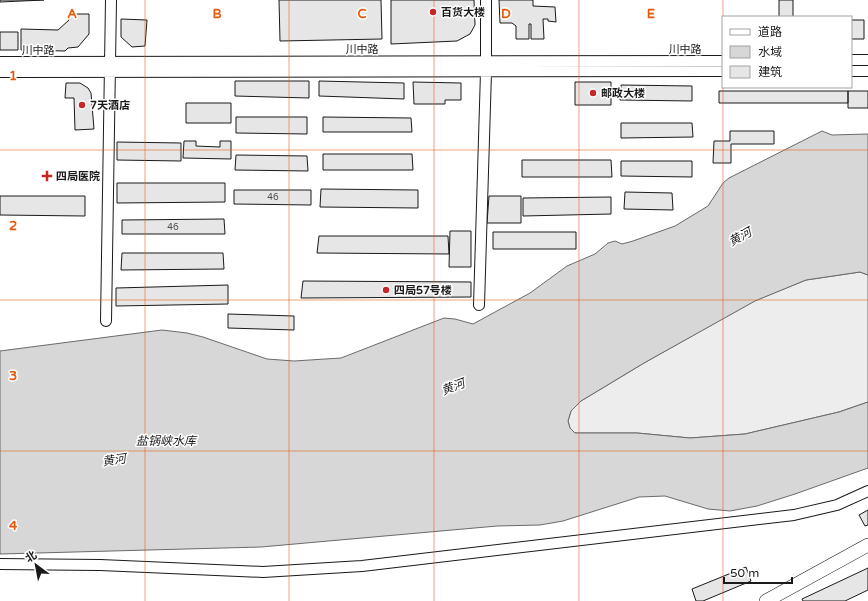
<svg xmlns="http://www.w3.org/2000/svg" width="868" height="601" viewBox="0 0 868 601" font-family="'Varela Round','Noto Sans SC',sans-serif">
<style>
.built{fill:#ededed;stroke:#6a6a6a}
.water{fill:#d7d7d7;stroke:#6a6a6a}
.building{fill:#e6e6e6;stroke:#1a1a1a}
.lines{fill:none;stroke-linecap:round;stroke-linejoin:round}
.minor-casing{stroke:#1a1a1a;stroke-width:12}
.major-casing{stroke:#1a1a1a;stroke-width:14}
.minor{stroke:#fff;stroke-width:10}
.major{stroke:#fff;stroke-width:13}
.grid{fill:none;stroke:#e8590c;stroke-width:1;stroke-opacity:0.55}
.poi-dot{fill:#c62828;stroke:#fff;stroke-width:1.5}
.labels{text-anchor:middle;dominant-baseline:central;stroke-width:3;stroke-linejoin:round;paint-order:stroke}
.number-label{font-size:9px;fill:#4d4d4d}
.poi-label{font-size:11px;font-weight:bold;fill:#1a1a1a;stroke:#fff;text-anchor:start}
.street-label{font-size:11px;fill:#1a1a1a;stroke:#fff}
.water-label{font-size:12px;font-style:italic;fill:#1a1a1a;stroke:#fff}
.grid-label{font-size:13px;text-anchor:middle;font-weight:bold;fill:#e8590c;stroke:#fff;stroke-width:3;stroke-linejoin:round;paint-order:stroke}
</style>
<rect width="100%" height="100%" fill="#fff"/>
<path class="built" d="M 860,272 L 868,275 L 868,402 L 839,412 L 745,434 L 690,438 L 637,433 L 575,433 L 570,428 L 568,421 L 571,411 L 581,401 L 644,363 L 754,301 L 806,280 Z"/>
<path class="water" d="M 822,131 L 832,135 L 868,134 L 868,275 L 860,272 L 806,280 L 755,301 L 644,363 L 581,401 L 571,411 L 568,421 L 570,428 L 575,433 L 637,433 L 690,438 L 745,434 L 839,412 L 868,402 L 868,468 L 795,494 L 757,506 L 730,511 L 708,509 L 665,496 L 639,497 L 563,521 L 540,525 L 497,526 L 261,547 L 0,554 L 0,351 L 162,330 L 187,333 L 203,337 L 267,359 L 294,361 L 341,358 L 444,318 L 455,319 L 473,324 L 530,293 L 567,266 L 595,254 L 608,243 L 615,241 L 622,244 L 633,241 L 675,226 L 708,206 L 723,183 L 729,178 Z"/>
<path class="building" d="M 0,0 L 44,0 L 0,2 Z
M 279,0 L 381,0 L 382,39 L 280,41 Z
M 391,0 L 474,0 L 475,25 L 470,34 L 457,41 L 391,44 Z
M 499,0 L 533,0 L 533,6 L 555,7 L 556,22 L 548,21 L 548,19 L 543,19 L 544,39 L 531,39 L 531,24 L 529,24 L 529,39 L 516,39 L 516,26 L 512,23 L 500,23 Z
M 779,0 L 793,0 L 793,17 L 779,17 Z
M 69,14 L 89,14 L 89,34 L 78,47 L 68,48 L 65,51 L 21,50 L 21,29 L 58,30 L 69,20 Z
M 121,19 L 147,20 L 145,46 L 132,47 L 121,37 Z
M 851,20 L 864,20 L 864,39 L 851,39 Z
M 0,32 L 18,32 L 18,50 L 0,50 Z
M 235,81 L 309,81 L 309,98 L 235,96 Z
M 319,81 L 404,83 L 404,99 L 319,96 Z
M 413,82 L 461,83 L 461,100 L 445,100 L 445,104 L 414,104 Z
M 575,82 L 611,82 L 611,105 L 575,105 Z
M 66,83 L 80,83 L 88,88 L 91,93 L 94,129 L 75,130 L 74,98 L 65,98 Z
M 621,85 L 692,86 L 692,101 L 620,100 Z
M 719,91 L 848,91 L 848,103 L 719,103 Z
M 848,91 L 868,91 L 868,108 L 848,108 Z
M 186,103 L 231,103 L 231,123 L 186,123 Z
M 236,117 L 307,117 L 307,134 L 236,133 Z
M 323,117 L 411,118 L 412,132 L 323,132 Z
M 621,123 L 692,123 L 693,137 L 621,138 Z
M 730,131 L 774,131 L 774,144 L 731,144 L 731,163 L 713,163 L 714,141 L 730,141 Z
M 184,141 L 196,141 L 196,146 L 220,147 L 220,141 L 231,141 L 231,159 L 183,158 Z
M 117,142 L 181,143 L 181,161 L 117,160 Z
M 323,154 L 412,154 L 413,170 L 323,170 Z
M 236,155 L 307,156 L 308,171 L 235,170 Z
M 522,160 L 611,160 L 612,177 L 522,177 Z
M 621,161 L 692,161 L 692,177 L 621,176 Z
M 117,183 L 225,183 L 225,202 L 117,203 Z
M 321,189 L 418,190 L 418,208 L 320,207 Z
M 234,190 L 311,190 L 311,205 L 234,204 Z
M 625,192 L 672,193 L 673,210 L 624,209 Z
M 0,196 L 85,196 L 85,216 L 0,215 Z
M 489,196 L 521,196 L 521,223 L 487,223 Z
M 611,197 L 611,214 L 523,216 L 523,198 Z
M 224,219 L 225,234 L 122,234 L 122,220 Z
M 450,231 L 471,231 L 471,267 L 449,267 Z
M 493,232 L 576,232 L 576,249 L 493,249 Z
M 319,236 L 448,236 L 449,254 L 317,253 Z
M 122,253 L 223,253 L 224,269 L 121,270 Z
M 303,281 L 471,282 L 471,297 L 301,298 Z
M 228,285 L 228,304 L 116,306 L 116,288 Z
M 228,314 L 294,316 L 294,330 L 228,328 Z
M 868,510 L 868,525 L 865,526 L 859,515 Z
M 746,567 L 751,581 L 703,601 L 696,601 L 692,589 Z
M 868,568 L 868,590 L 845,601 L 803,601 L 802,599 Z"/>
<g class="lines">
<defs>
<path id="minor" d="M 851,60 L 868,60
M 0,62 L 723,61
M 851,71 L 868,71
M 0,72 L 723,71
M 479,305 L 486,72 L 486,0
M 106,321 L 111,0
M 0,564 L 100,565 L 263,572 L 362,566 L 794,515 L 837,505 L 868,491"/>
<path id="major" d="M 766,601 L 868,545"/>
</defs>
<use href="#minor" class="minor-casing"/>
<use href="#major" class="major-casing"/>
<use href="#minor" class="minor"/>
<use href="#major" class="major"/>
</g>
<path class="grid" d="M 145,0 L 145,601M 289,0 L 289,601M 434,0 L 434,601M 579,0 L 579,601M 723,0 L 723,17M 723,87 L 723,601M 0,150 L 868,150M 0,300 L 868,300M 0,451 L 868,451"/>
<g class="poi-dot">
<circle cx="433" cy="12" r="4"/>
<circle cx="593" cy="93" r="4"/>
<circle cx="82" cy="105" r="4"/>
<path d="M45 170h4v4h4v4h-4v4h-4v-4h-4v-4h4z"/>
<circle cx="386" cy="290" r="4"/>
</g>
<g class="labels">
<g class="number-label">
<text x="273" y="197">46</text>
<text x="173" y="227">46</text>
</g>
<g class="poi-label">
<text x="441" y="12">百货大楼</text>
<text x="601" y="93">邮政大楼</text>
<text x="90" y="105">7天酒店</text>
<text x="56" y="176">四局医院</text>
<text x="394" y="290">四局57号楼</text>
</g>
<g class="street-label">
<text x="362" y="49">川中路</text>
<text x="685" y="49">川中路</text>
<text x="38" y="50">川中路</text>
</g>
<g class="water-label">
<text transform="translate(740 237) rotate(-29)">黄河</text>
<text transform="translate(453 387) rotate(-21)">黄河</text>
<text x="166" y="441">盐锅峡水库</text>
<text transform="translate(114 460) rotate(-8)">黄河</text>
</g>
</g>
<g class="grid-label">
<text x="72" y="18">A</text>
<text x="217" y="18">B</text>
<text x="362" y="18">C</text>
<text x="506" y="18">D</text>
<text x="651" y="18">E</text>
<text x="13" y="80">1</text>
<text x="13" y="230">2</text>
<text x="13" y="380">3</text>
<text x="13" y="530">4</text>
</g>
<rect x="722" y="16" width="130" height="72" fill="#ffffff" stroke="#a3a3a3"/>
<rect x="730" y="29" width="20" height="6" fill="#ffffff" stroke="#a3a3a3"/>
<text x="758" y="36" font-size="12" fill="#1a1a1a">道路</text>
<rect x="730" y="46" width="20" height="12" fill="#d7d7d7" stroke="#a3a3a3"/>
<text x="758" y="56" font-size="12" fill="#1a1a1a">水域</text>
<rect x="730" y="66" width="20" height="12" fill="#e6e6e6" stroke="#a3a3a3"/>
<text x="758" y="76" font-size="12" fill="#1a1a1a">建筑</text>
<g transform="translate(36 565) rotate(328)" stroke="#ffffff" stroke-width="3" paint-order="stroke">
<path d="M0-3L7 15L0 10L-7 15Z" fill="#1a1a1a"/>
<text y="-6" font-size="11" font-weight="bold" text-anchor="middle" fill="#1a1a1a">北</text>
</g>
<path d="M724 577v6h68v-6" fill="none" stroke="#1a1a1a" stroke-width="2"/>
<text x="730" y="577" font-size="12" fill="#1a1a1a" stroke="#ffffff" stroke-width="3" paint-order="stroke">50 m</text>
</svg>
